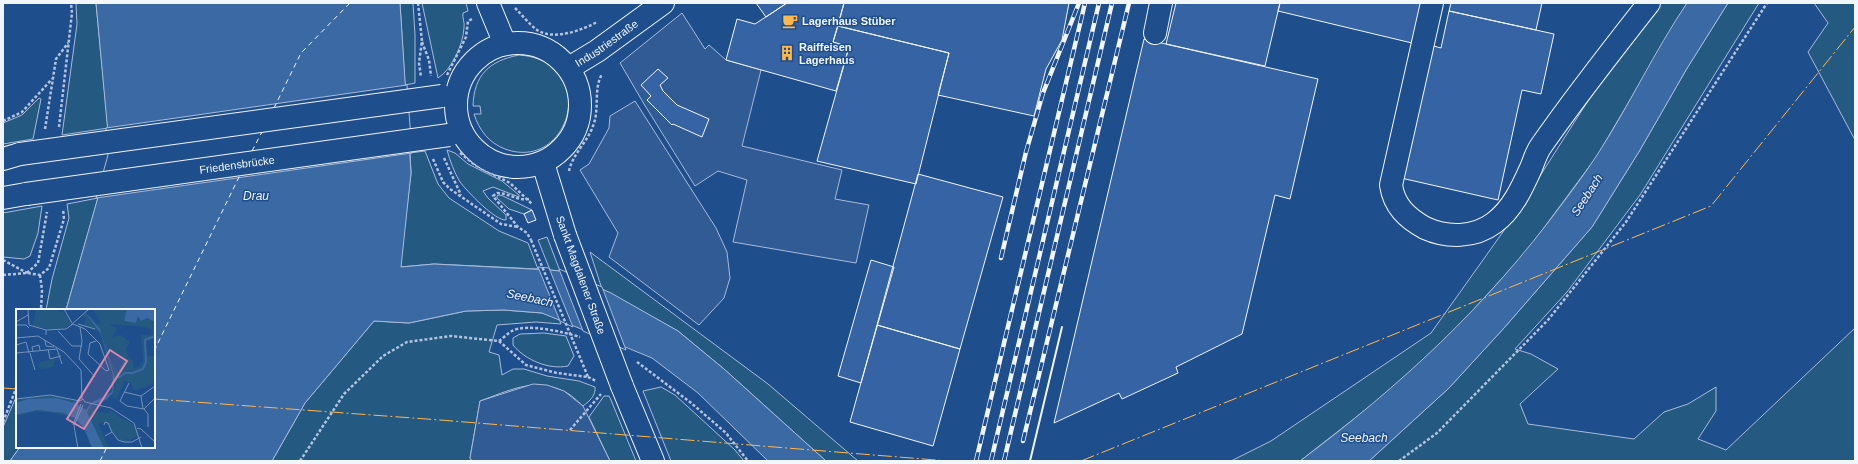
<svg xmlns="http://www.w3.org/2000/svg" width="1858" height="464" viewBox="0 0 1858 464" font-family="Helvetica,sans-serif">
<style>
.green{fill:#245a82;stroke:#a8bbd7}
.parking{fill:#305b95;stroke:#a8bbd7}
.water{fill:#3b69a3;stroke:#a8bbd7}
.pier{fill:#1f4e8c;stroke:#a8bbd7}
.lines{fill:none;stroke-linecap:round;stroke-linejoin:round}
.ferry{stroke:#f2f6ff;stroke-width:1;stroke-dasharray:5 4;stroke-linecap:butt}
.building{fill:#3563a3;stroke:#f2f6ff}
.minor-casing{stroke:#f2f6ff;stroke-width:24}
.path{stroke:#b3c4dc;stroke-width:2.5;stroke-dasharray:3 2;stroke-linecap:butt}
.minor{stroke:#1f4e8c;stroke-width:22}
.rail-casing{stroke:#f2f6ff;stroke-width:4.5}
.rail{stroke:#1f4e8c;stroke-width:3;stroke-dasharray:9;stroke-linecap:butt}
.minor-bridge-casing{stroke:#f2f6ff;stroke-width:24;stroke-linecap:butt}
.path-bridge{stroke:#b3c4dc;stroke-width:2.5;stroke-dasharray:3 2;stroke-linecap:butt}
.minor-bridge{stroke:#1f4e8c;stroke-width:22}
.wall{stroke:#f2f6ff;stroke-width:2}
.power{stroke:#ffb74d;stroke-width:1;stroke-dasharray:14 3 2 3;stroke-linecap:butt}
.labels{text-anchor:middle;dominant-baseline:central;stroke-width:3;stroke-linejoin:round;paint-order:stroke}
.poi-label{font-size:11px;font-weight:bold;fill:#f2f6ff;stroke:#1f4e8c;text-anchor:start}
.street-label{font-size:11px;fill:#f2f6ff;stroke:#1f4e8c}
.water-label{font-size:12px;font-style:italic;fill:#f2f6ff;stroke:#1f4e8c}
.inset-river{fill:none;stroke:#3b69a3;stroke-width:2}
.inset-road{fill:none;stroke:#7391ba;stroke-width:1}
.view{fill:#da87ad;fill-opacity:0.15;stroke:#da87ad;stroke-width:2}
.inset-edge{fill:none;stroke:#f2f6ff;stroke-width:2}
</style>
<rect width="100%" height="100%" fill="#1f4e8c"/>
<path class="green" d="M 76,3 L 96,3 L 108,128 L 62,135 L 77,24 Z
M 400,3 L 413,3 L 415,35 L 415,83 L 405,85 Z
M 422,3 L 466,3 L 468,11 L 463,13 C 462,18 465,22 464,28 C 463,45 452,69 438,78 Z
M 1660,3 L 1687,3 L 1597,156 L 1526,252 L 1453,332 L 1387,393 L 1300,461 L 1231,461 L 1271,441 L 1431,333 L 1515,215 L 1593,93 Z
M 1728,3 L 1759,3 L 1640,195 L 1567,292 L 1515,349 L 1531,354 L 1558,369 L 1520,404 L 1528,424 L 1634,439 L 1664,412 L 1688,404 L 1716,387 L 1716,411 L 1698,439 L 1726,450 L 1855,328 L 1855,461 L 1369,461 L 1449,388 L 1504,328 L 1592,227 L 1640,150 L 1686,70 Z
M 1814,3 L 1855,3 L 1855,140 L 1808,52 L 1828,23 Z
M 519,55 C 601,61 571,173 505,149 C 489,143 479,130 474,114 L 481,114 L 480,106 L 473,106 C 474,75 489,61 519,55 Z
M 39,98 L 41,99 L 33,139 L 3,144 L 3,123 L 22,115 Z
M 447,150 L 455,153 L 468,164 L 502,181 L 519,195 L 519,197 L 493,187 L 483,191 L 488,198 L 506,215 L 506,220 C 495,221 467,191 460,182 C 454,172 450,161 447,150 Z
M 425,151 L 438,184 L 449,198 L 499,231 L 528,243 L 538,269 L 434,264 L 400,267 L 411,173 L 410,153 Z
M 499,195 L 503,196 L 532,210 L 524,214 L 509,209 L 497,198 L 497,196 Z
M 98,198 L 66,310 L 46,310 L 52,279 L 69,218 L 67,204 Z
M 42,206 L 38,233 L 30,256 L 24,259 L 3,257 L 3,213 Z
M 547,237 L 560,271 L 550,270 L 538,240 Z
M 590,252 L 768,384 L 858,461 L 826,461 L 724,369 L 678,331 L 602,289 Z
M 504,310 L 542,313 L 559,319 L 561,324 L 536,322 L 497,325 L 489,352 L 499,355 L 502,375 L 513,369 L 524,369 L 547,376 L 579,381 L 595,387 C 596,395 590,401 583,406 C 577,401 571,394 563,391 C 534,377 508,391 480,401 L 470,458 L 472,461 L 272,461 L 305,403 L 374,321 L 409,323 L 466,311 Z
M 544,333 L 566,336 L 574,356 L 568,366 C 549,370 525,360 513,345 L 513,338 L 520,334 Z
M 661,387 L 675,395 L 735,450 L 744,461 L 671,461 L 643,391 Z
M 17,395 L 17,447 L 20,447 L 10,461 L 3,461 L 3,427 Z
M 604,396 L 609,396 L 611,400 L 636,461 L 610,461 L 589,417 Z"/>
<path class="parking" d="M 682,13 L 705,49 L 709,45 L 726,60 L 761,70 L 742,146 L 842,170 L 835,199 L 869,205 L 856,263 L 733,242 L 747,180 L 718,171 L 695,186 L 644,104 L 620,63 Z
M 635,101 L 716,228 L 727,252 L 730,278 L 724,298 L 699,325 L 609,257 L 618,233 L 580,170 L 589,164 L 609,128 L 610,116 Z
M 533,384 L 547,385 L 564,391 L 583,406 L 610,461 L 472,461 L 470,458 L 480,401 Z"/>
<path class="water" d="M 96,3 L 400,3 L 411,173 L 401,267 L 434,264 L 550,270 L 560,271 L 611,293 L 678,331 L 724,369 L 826,461 L 768,461 L 698,393 L 652,358 L 542,313 L 504,310 L 466,311 L 409,323 L 374,321 L 305,403 L 272,461 L 10,461 L 20,447 L 154,447 L 154,310 L 66,310 L 110,155 Z
M 1687,3 L 1728,3 L 1686,70 L 1640,150 L 1592,227 L 1504,328 L 1449,388 L 1369,461 L 1300,461 C 1401,385 1486,307 1562,204 C 1574,188 1586,172 1597,155 C 1629,106 1654,52 1687,3 Z"/>
<path class="pier" d="M 407,85 L 412,153 L 96,198 L 108,155 L 106,128 Z
M 538,267 L 549,268 L 573,327 L 560,321 Z
M 559,269 L 602,287 L 626,350 L 583,331 Z"/>
<g class="lines">
<path class="ferry" d="M 274,108 L 301,53 L 350,3
M 252,151 L 262,132
M 154,351 L 240,175
M 100,461 L 107,447"/>
</g>
<path class="building" d="M 756,3 L 787,3 L 766,17 Z
M 787,3 L 844,3 L 833,42 L 849,47 L 836,91 L 726,60 L 737,19 L 755,24 Z
M 844,3 L 1069,3 L 1062,40 L 1046,69 L 1034,116 L 938,95 L 949,53 L 838,26 Z
M 1176,3 L 1280,3 L 1265,66 L 1166,44 Z
M 1280,3 L 1421,3 L 1412,43 L 1278,11 Z
M 1451,3 L 1542,3 L 1536,30 L 1449,11 Z
M 1449,11 L 1554,34 L 1541,94 L 1522,90 L 1498,200 L 1401,178 L 1430,45 L 1441,48 Z
M 838,26 L 949,53 L 916,184 L 817,161 L 849,47 L 833,42 Z
M 1144,39 L 1318,79 L 1290,199 L 1275,195 L 1242,334 L 1176,367 L 1178,373 L 1122,399 L 1119,393 L 1054,423 Z
M 658,69 L 668,78 L 660,85 L 663,91 L 677,105 L 709,119 L 702,137 L 673,124 L 672,125 L 647,100 L 651,96 L 641,85 Z
M 918,174 L 1003,197 L 960,349 L 877,325 Z
M 532,210 L 536,220 L 528,223 L 524,214 Z
M 871,260 L 894,267 L 861,383 L 838,376 Z
M 877,325 L 960,349 L 933,446 L 850,422 Z"/>
<g class="lines">
<defs>
<g id="minor">
<path d="M 488,3 L 505,44"/>
<path d="M 1432,3 L 1391,185 C 1394,206 1407,218 1425,228 C 1447,238 1474,238 1494,223 C 1512,210 1522,188 1531,168 C 1534,161 1536,153 1541,146 C 1575,97 1612,50 1649,3"/>
<path d="M 1155,33 L 1161,3"/>
<circle cx="518" cy="105" r="62"/>
<path id="s1" d="M 569,68 L 597,51 L 663,3"/>
<path d="M 3,159 L 20,154"/>
<path d="M 543,163 L 565,235"/>
<path d="M 3,198 L 26,194"/>
<path d="M 622,386 L 653,461"/>
</g>
</defs>
<use href="#minor" class="minor-casing"/>
<path class="path" d="M 418,3 L 422,41 L 419,63 L 421,77
M 515,8 C 522,15 529,24 537,30 C 554,41 582,30 597,22
M 422,42 L 429,60 L 431,76
M 447,75 L 466,37 L 468,21 L 472,19
M 3,121 L 22,112 L 52,79
M 59,127 L 72,13 L 71,3
M 45,129 L 56,59 L 68,43
M 460,153 L 475,165 L 510,183 L 532,204
M 444,158 L 461,195
M 433,159 L 443,182 L 450,189 L 501,224 L 518,227
M 569,171 C 572,155 588,141 593,126 C 600,109 593,90 602,74
M 529,199 C 517,201 509,193 497,193 L 493,196 L 518,227 L 527,233 L 531,240
M 3,260 L 27,273
M 27,273 L 38,263 L 47,212
M 3,275 L 27,273 L 40,275 L 49,268 L 64,219 L 63,209
M 40,275 L 42,290 L 41,310
M 499,341 C 503,338 507,334 512,331 C 526,323 564,332 580,337
M 637,362 L 690,402 L 726,433 L 748,461
M 588,377 L 596,381
M 3,422 L 17,386
M 570,430 L 601,394
M 300,461 L 344,394 L 383,356 L 407,342 L 451,336 L 499,341 L 526,365 L 557,373 L 588,377 L 579,355
M 1399,461 L 1437,433 L 1548,320 L 1626,222 L 1767,3"/>
<use href="#minor" class="minor"/>
<defs>
<path id="rail" d="M 1001,258 L 1026,152 L 1043,93 L 1079,3
M 1023,441 L 1129,3
M 976,461 L 1085,3
M 991,461 L 1099,3
M 1004,461 L 1112,3"/>
</defs>
<use href="#rail" class="rail-casing"/>
<use href="#rail" class="rail"/>
<defs>
<g id="minor-bridge">
<path d="M 20,154 L 442,96"/>
<path id="s2" d="M 26,194 L 449,135"/>
<path d="M 565,235 L 622,386"/>
</g>
</defs>
<use href="#minor-bridge" class="minor-bridge-casing"/>
<path class="path-bridge" d="M 531,240 L 579,355"/>
<use href="#minor-bridge" class="minor-bridge"/>
<path class="wall" d="M 1030,461 L 1062,327"/>
<path class="power" d="M 3,388 L 17,389
M 154,399 L 440,420 L 948,461
M 1081,461 L 1711,206 L 1855,27"/>
</g>
<defs>
<symbol id="cafe-bare" viewBox="-9 -9 18 18"><path d="M-5.5-4.5H6V0H3Q3 3.5 0 3.5H-2.5Q-5.5 3.5-5.5 0ZM3-3.2v2h1.7v-2ZM-6 4.5H4V6H-6Z" fill="#ffb74d" stroke="#1f4e8c" stroke-width="2.5" paint-order="stroke"/></symbol>
<symbol id="building-bare" viewBox="-9 -9 18 18"><path d="M-4-6H4V6H1V3H-1V6H-4ZM-2.5-4.3h1.7v1.8h-1.7ZM.8-4.3h1.7v1.8H.8ZM-2.5-1h1.7V.8h-1.7ZM.8-1h1.7V.8H.8Z" fill="#ffb74d" stroke="#1f4e8c" stroke-width="2.5" paint-order="stroke"/></symbol>
</defs>
<g fill-rule="evenodd">
<use href="#cafe-bare" x="779" y="10" width="22" height="22"/>
<use href="#building-bare" x="776" y="42" width="22" height="22"/>
</g>
<g class="labels">
<g class="poi-label">
<text x="802" y="21">Lagerhaus Stüber</text>
<text x="799" y="47">Raiffeisen<tspan x="799" dy="13">Lagerhaus</tspan></text>
</g>
<g class="street-label">
<text stroke="none"><textPath href="#s1" startOffset="45">Industriestraße</textPath></text>
<text stroke="none"><textPath href="#s2" startOffset="213">Friedensbrücke</textPath></text>
<text transform="translate(581 275) rotate(70)">Sankt Magdalener Straße</text>
</g>
<g class="water-label">
<text transform="translate(1587 195) rotate(-57)">Seebach</text>
<text x="256" y="196">Drau</text>
<text transform="translate(530 298) rotate(12)">Seebach</text>
<text x="1364" y="438">Seebach</text>
</g>
</g>
<g transform="translate(16 309)">
<rect width="139" height="139" fill="#1f4e8c"/>
<path d="M 20,0 L 43,0 L 43,3 L 48,3 L 55,14 L 50,19 L 39,21 L 17,17 ZM 77,0 L 111,0 L 108,12 L 120,14 L 122,7 L 125,11 L 130,9 L 139,13 L 139,29 L 131,32 L 130,36 L 132,47 L 139,47 L 137,74 L 121,81 L 118,81 L 115,74 L 108,72 L 100,91 L 96,87 L 99,79 L 99,65 L 90,42 L 87,26 L 70,3 L 83,16 L 84,12 ZM 95,15 L 129,18 L 136,21 L 134,26 L 125,26 L 127,52 L 123,58 L 118,59 L 117,51 L 113,49 L 110,40 L 114,33 L 105,26 L 96,28 L 101,19 L 94,16 ZM 94,42 L 102,44 L 106,48 L 107,56 L 105,55 L 102,63 L 99,61 L 91,44 ZM 69,4 L 85,25 L 97,67 L 98,78 L 94,85 L 96,64 L 83,23 L 68,16 L 70,10 L 66,6 ZM 39,50 L 37,58 L 26,60 L 22,58 L 24,53 ZM 23,87 L 38,87 L 61,92 L 64,95 L 46,90 L 12,90 L 0,94 L 0,91 ZM 75,96 L 78,97 L 80,96 L 90,99 L 79,97 L 77,101 L 79,103 L 92,104 L 95,101 L 106,110 L 116,114 L 123,126 L 114,131 L 108,129 L 115,133 L 108,133 L 100,130 L 93,115 L 86,113 L 82,115 L 93,139 L 88,139 L 71,103 ZM 21,101 L 41,102 L 58,109 L 33,103 L 16,103 L 0,108 L 5,104 Z" fill="#245a82" fill-rule="evenodd"/>
<path d="M 66,0 L 84,20 L 99,69 L 97,84 L 90,91 L 75,96 L 71,103 L 88,139 L 76,139 L 68,119 L 59,109 L 47,104 L 21,101 L 0,106 L 0,94 L 12,90 L 41,89 L 59,94 L 70,101 L 75,94 L 96,83 L 97,66 L 85,25 ZM 111,0 L 139,0 L 139,13 L 131,9 L 125,12 L 122,7 L 120,14 L 108,12 Z" fill="#3b69a3"/>
<path class="inset-river" d="M 102,69 L 109,64 L 117,64 L 127,60 L 130,53 L 129,31 L 139,27M 0,100 L 15,96 L 48,97 L 58,94 L 62,103M 64,106 L 81,139"/>
<path class="inset-road" d="M 12,0 L 13,16 L 30,21 L 30,26M 48,0 L 56,14M 0,13 L 12,6M 62,15 L 79,20M 0,16 L 10,16 L 13,19M 55,16 L 73,0M 64,18 L 66,32 L 63,50 L 79,68M 50,20 L 57,15 L 69,20 L 84,35 L 93,61 L 90,62 L 72,45M 30,21 L 50,20M 42,22 L 56,37 L 66,37M 0,29 L 22,27 L 48,43 L 65,61 L 66,90M 29,31 L 30,37 L 38,38M 0,36 L 10,33 L 13,44M 32,40 L 34,50 L 45,47M 17,42 L 16,38 L 23,36 L 24,41M 0,44 L 41,40 L 46,55M 14,44 L 19,61M 72,45 L 74,34 L 80,32M 113,74 L 104,92 L 111,97 L 128,100 L 132,105 L 132,118M 108,83 L 125,87 L 139,77M 125,87 L 127,100M 0,90 L 34,86 L 64,92 L 67,90 L 69,93 L 95,99 L 118,114 L 126,139M 128,100 L 139,89M 57,116 L 65,95M 88,116 L 89,113 L 92,114 L 96,123M 121,119 L 125,120 L 139,133M 89,127 L 96,123 L 102,131 L 108,133 L 116,133 L 125,128M 62,139 L 58,117 L 67,96"/>
<path class="view" d="M 94,41 L 111,52 L 68,120 L 51,110 Z"/>
<rect width="139" height="139" class="inset-edge"/>
</g>
<rect width="1858" height="464" fill="none" stroke="#f2f6ff" stroke-width="8"/>
</svg>
